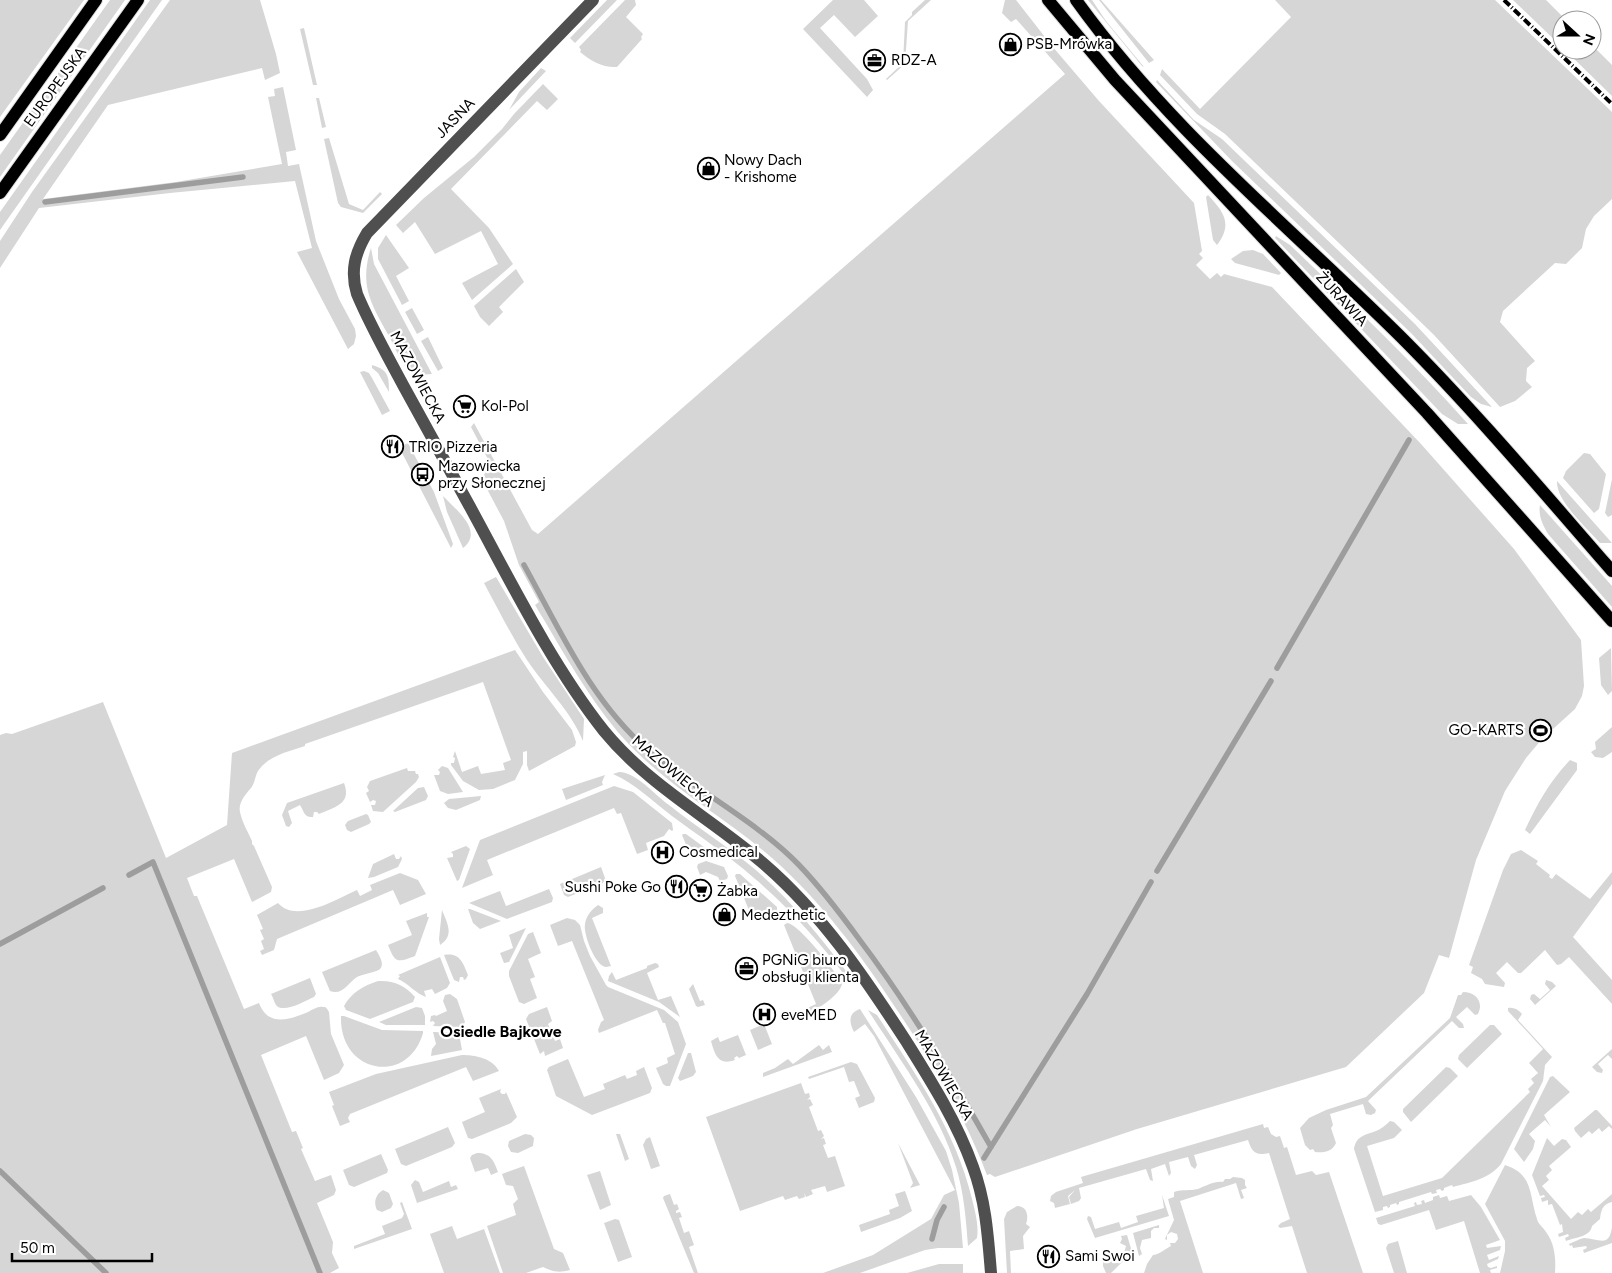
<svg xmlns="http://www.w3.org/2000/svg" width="1612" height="1273" viewBox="0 0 1612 1273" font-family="Figtree,sans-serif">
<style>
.green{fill:#d6d6d6}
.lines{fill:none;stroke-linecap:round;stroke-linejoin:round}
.stream{stroke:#9d9d9d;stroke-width:5.5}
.major-casing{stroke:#dbdbdb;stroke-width:14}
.minor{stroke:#4f4f4f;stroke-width:12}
.major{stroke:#000;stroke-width:12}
.rail{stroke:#000;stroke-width:4;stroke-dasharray:8 2.5 1 2.5;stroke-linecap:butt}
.labels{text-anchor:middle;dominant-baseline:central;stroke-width:4.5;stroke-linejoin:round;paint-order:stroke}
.poi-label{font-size:15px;fill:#000;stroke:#fff;text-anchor:start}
.street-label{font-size:15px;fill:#000;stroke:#fff}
.neighbourhood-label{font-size:16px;font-weight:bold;fill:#000;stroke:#fff}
</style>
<rect width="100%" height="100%" fill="#fff"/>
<path class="green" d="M 0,0 L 84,0 L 0,117 Z
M 110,0 L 125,0 L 0,177 L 0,155 Z
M 150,0 L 162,0 L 0,230 L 0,212 Z
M 170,0 L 260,0 L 276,54 L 280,73 L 265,80 L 262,68 L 108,105 L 43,199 L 176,182 L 282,164 L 268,97 L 275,96 L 274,89 L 283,87 L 296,150 L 286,152 L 288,166 L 299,164 L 316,241 L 339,299 L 355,329 L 356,336 L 354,344 L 348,349 L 297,252 L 312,248 L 295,181 L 170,193 L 39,208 L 0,268 L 0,241 L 32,192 Z
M 607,0 L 617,0 L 575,43 L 570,38 Z
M 625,0 L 635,0 L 636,5 L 626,17 L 643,34 L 641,37 L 642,39 L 617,67 C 603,68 591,61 580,52 L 581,50 L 579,47 Z
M 833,0 L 864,0 L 878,16 L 855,37 L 834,15 L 820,28 L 867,79 L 873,90 L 867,97 L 803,29 Z
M 925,0 L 931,0 L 908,21 L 905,64 L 887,80 L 886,79 L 903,63 L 905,22 L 912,15 L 912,12 Z
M 1005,0 L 1016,0 L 1052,46 L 1099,101 L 1194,203 L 1202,251 L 1199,254 L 1203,258 L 1196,265 L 1210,279 L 1217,273 L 1221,277 L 1224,274 L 1272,287 L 1421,444 L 1514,549 L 1581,640 L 1584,686 L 1582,696 L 1575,709 L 1542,739 L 1526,758 L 1505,791 L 1476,860 L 1449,958 L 1439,955 L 1424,993 L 1346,1067 L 1137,1129 L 995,1177 L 990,1174 L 987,1175 C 965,1116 932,1062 897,1010 C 861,955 822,902 772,858 C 725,817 668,787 625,740 C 589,700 563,651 535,605 L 539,602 L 519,565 L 504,521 L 487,489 L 490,487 L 484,475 L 490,463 L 471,427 L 474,423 L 532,530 L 538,534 L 1065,74 L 1016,19 L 1011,22 L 1002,13 Z
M 1088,0 L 1092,0 L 1106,21 L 1144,67 L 1142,66 Z
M 1099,0 L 1101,0 L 1154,60 L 1149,63 Z
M 1275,0 L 1495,0 L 1612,112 L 1612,199 L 1594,216 L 1586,229 L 1582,248 L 1566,264 L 1555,263 L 1503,311 L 1500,322 L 1535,361 L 1527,368 L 1526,381 L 1532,387 L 1515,401 L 1500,407 L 1434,335 L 1365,268 L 1225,134 L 1197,114 L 1160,75 L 1162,69 L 1200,109 L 1291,17 Z
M 1513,0 L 1546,0 L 1566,20 L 1562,20 L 1562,47 Z
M 304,28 L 317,85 L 313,85 L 300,29 Z
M 1592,45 L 1612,65 L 1612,96 L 1565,50 L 1592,50 Z
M 541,68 L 546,71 L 509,110 L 519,92 Z
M 1157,80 L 1194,120 L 1222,139 L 1415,324 L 1492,407 L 1481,404 L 1471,397 L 1411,333 L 1232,161 L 1156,82 Z
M 543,84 L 558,99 L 547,110 L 537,101 L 451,189 L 489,228 L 513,264 L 472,300 L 462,283 L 498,264 L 481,231 L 435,254 L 415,222 L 403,233 L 396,225 L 424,198 L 474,157 L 502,129 L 514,114 Z
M 316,98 L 319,98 L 326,127 L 322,128 Z
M 329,138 L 349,204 L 363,210 L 380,192 L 382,194 L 363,213 L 341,207 L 338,203 L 324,139 Z
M 1208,195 C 1224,212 1233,224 1217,245 L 1213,240 L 1206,197 Z
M 386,235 L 409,268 L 396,276 L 409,301 L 402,305 L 378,259 L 378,248 Z
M 1276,236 L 1290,245 C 1351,303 1412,361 1468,424 L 1458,424 L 1442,414 L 1275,238 Z
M 371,248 L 374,264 L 432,374 L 418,375 L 408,370 C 400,360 395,348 389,336 C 371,304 359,285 371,248 Z
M 1253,250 L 1263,254 L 1281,273 L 1279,275 L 1235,263 L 1231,259 L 1243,251 Z
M 516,269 L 524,282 L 499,307 L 503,312 L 489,326 L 480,317 L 474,306 Z
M 412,308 L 424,330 L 417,334 L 405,312 Z
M 428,337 L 443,368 L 438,371 L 421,341 Z
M 372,365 C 389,370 389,377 389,392 L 378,373 L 372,368 Z
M 364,371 L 369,373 L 372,378 L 390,411 L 382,415 L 360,372 Z
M 408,443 L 434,492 L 453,544 L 451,548 L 399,447 Z
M 1584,453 L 1590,454 L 1606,474 L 1599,509 L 1594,513 L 1563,478 L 1566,471 Z
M 1612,479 L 1612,515 L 1608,517 L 1605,513 Z
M 1557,481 L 1612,543 L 1600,543 C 1587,528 1556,501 1557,481 Z
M 443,496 C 455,509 485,531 463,548 L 447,512 Z
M 1540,505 L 1612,586 L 1612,607 L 1548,534 C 1543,525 1538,516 1540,505 Z
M 496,577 L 543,657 L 584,719 L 583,741 C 571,711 545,687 527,660 C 511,635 498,609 484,583 Z
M 1611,648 L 1612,691 L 1608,695 L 1601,685 L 1599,658 Z
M 515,650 L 543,692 L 572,730 L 576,742 L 575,746 L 529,771 L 527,765 L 527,751 L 523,752 L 523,764 L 515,780 L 493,789 L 479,790 L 463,781 L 451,765 L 451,763 L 454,763 L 455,758 L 453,757 L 455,751 L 462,772 L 478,766 L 481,774 L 505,770 L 503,763 L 511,760 L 483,682 L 305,744 L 305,746 C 288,752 269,755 258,771 C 255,776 255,783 251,788 C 245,795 238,803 240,812 C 242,822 248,832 252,841 L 252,844 L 254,846 L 272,887 L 271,892 L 252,902 L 234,859 L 187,878 L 194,896 L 197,896 L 244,1009 L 259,1003 C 268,1027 289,1020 308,1012 C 312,1010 318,1006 323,1007 C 327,1007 327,1009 329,1012 L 331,1034 L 344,1065 L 339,1073 L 324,1080 L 306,1036 L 261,1055 L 292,1132 L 296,1131 L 303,1148 L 301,1149 L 315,1181 L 331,1175 L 336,1190 L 334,1195 L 317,1203 L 333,1242 L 332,1253 L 339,1268 L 330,1273 L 0,1273 L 0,735 L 6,733 L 12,734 L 103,702 L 166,858 L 227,825 L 232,753 Z
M 1612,727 L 1612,752 L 1603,758 L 1595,757 L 1591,752 L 1596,749 L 1595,742 Z
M 1570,760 L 1577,763 L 1577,770 L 1530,834 L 1525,830 C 1537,804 1550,781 1570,760 Z
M 442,766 L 448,768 L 463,792 L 448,794 L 440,791 L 434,775 L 439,775 L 440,772 L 438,770 Z
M 407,768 L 408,771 L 415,771 L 416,774 L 418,774 L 419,777 L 416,782 L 383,812 L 373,811 L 371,805 L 375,805 L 376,801 L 373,800 L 370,802 L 366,793 L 369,791 L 367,787 L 370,781 Z
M 619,772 C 636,772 655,795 669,805 C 698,828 729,847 757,871 C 791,901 819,935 846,971 L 849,981 C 821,943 789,908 754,878 C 728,855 699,836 672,816 C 652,801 636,784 613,774 Z
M 605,775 L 602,782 L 603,785 L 566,800 L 562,789 Z
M 344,783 C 352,804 335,807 319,814 L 317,812 L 314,812 L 313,817 C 304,818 304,811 300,805 L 288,811 L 292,823 L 289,827 L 286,826 L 282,815 L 287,803 Z
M 614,786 L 633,792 L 672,823 L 673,830 L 672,831 L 669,829 L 664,836 L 646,843 L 648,850 L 637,854 L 621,813 L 617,814 L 614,808 L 487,860 L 493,875 L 462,888 L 480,840 Z
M 424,787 L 428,796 L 426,800 L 395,812 L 393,811 L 418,788 Z
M 481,796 L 480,800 L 456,810 L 448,808 L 444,803 L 449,799 Z
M 366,814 L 368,815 L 371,822 L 369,824 L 351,832 L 347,830 L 345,825 L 348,821 Z
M 683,834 L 686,834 L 708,850 L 709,853 L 701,856 L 696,851 L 689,852 L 682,835 Z
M 466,846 L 470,849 L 459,880 L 457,881 L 447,858 L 453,857 L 453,854 L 451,852 Z
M 1521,850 L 1538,861 L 1536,864 L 1550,875 L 1549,877 L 1552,879 L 1556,874 L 1590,899 L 1612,872 L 1612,884 L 1573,937 L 1612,980 L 1612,1004 L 1569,957 L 1561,964 L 1557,965 L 1545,950 L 1521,973 L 1518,973 L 1507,962 L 1496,973 L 1505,983 L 1504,987 L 1485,984 L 1482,979 L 1471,973 L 1473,967 L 1469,965 L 1503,870 L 1511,854 Z
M 394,854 L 396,859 L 399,859 L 401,856 L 402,859 L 398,867 L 374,877 L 368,878 L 373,864 Z
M 706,861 L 724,867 L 728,876 L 727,879 L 720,881 L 718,877 L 706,872 L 700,875 L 697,867 L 698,864 Z
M 601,867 L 605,878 L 603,883 L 568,897 L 564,895 L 560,884 Z
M 400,873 L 418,880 L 426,894 L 400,905 L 393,890 L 277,939 L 274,950 L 262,955 L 260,951 L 264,949 L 261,941 L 264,939 L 260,930 L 263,929 L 257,915 L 278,903 C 296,924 337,899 357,890 L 360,896 L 372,890 L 370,885 Z
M 736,874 L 740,874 L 777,907 L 777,910 L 753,920 L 735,876 Z
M 549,889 L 553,898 L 552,902 L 507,919 L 469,903 L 500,891 L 506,906 Z
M 598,905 L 603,908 L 603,913 L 592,918 L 611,966 L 606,967 C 595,966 583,934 585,924 C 586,916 592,909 598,905 Z
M 468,909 L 470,909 L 501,921 L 480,929 L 473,923 Z
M 442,910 C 447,923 455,935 440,945 L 439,939 Z
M 427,913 L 427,917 L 429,917 L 415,956 C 397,963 395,963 388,945 L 412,935 L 406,921 Z
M 567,918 L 575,920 L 580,925 L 584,941 L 590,956 L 606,985 L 608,987 L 664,1010 L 678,1022 L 686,1044 L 670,1086 L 666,1086 L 663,1084 L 656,1068 L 668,1063 L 667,1058 L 675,1054 L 665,1023 L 663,1023 L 657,1010 L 599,1033 L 598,1030 L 601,1022 L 604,1020 L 572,941 L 558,946 L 550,925 Z
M 787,923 C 798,923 837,972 842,984 C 840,995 817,1010 806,1014 L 804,1013 L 805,1009 L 816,1004 L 784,925 Z
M 526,928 L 509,962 L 504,963 L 500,953 L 513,948 L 509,935 Z
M 533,932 L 541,953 L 528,959 L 535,977 L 530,979 L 537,998 L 524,1004 L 519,1002 L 509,976 L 509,971 L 528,934 Z
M 376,950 C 379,955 385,964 380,969 C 378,972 362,974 357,977 C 348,983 342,996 330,991 L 322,972 Z
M 444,955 C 460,952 463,963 468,975 L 466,979 L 464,980 L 463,977 L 460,977 L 459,982 L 454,980 Z
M 440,957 L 450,983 L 447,988 L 435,994 L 432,989 L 424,991 L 426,997 C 415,993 409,984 398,979 L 400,976 L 398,975 Z
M 655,963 L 658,964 L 659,967 L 647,973 L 658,1000 L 671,996 L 680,1017 L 659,1002 L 608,981 L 609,976 L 612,972 L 616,980 L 647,968 L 647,966 Z
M 310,978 L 316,994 L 314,997 C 305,1001 283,1014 276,1005 C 274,1002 273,997 271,994 Z
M 1546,980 L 1552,982 L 1556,986 L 1535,1005 L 1530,999 L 1531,995 L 1534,994 L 1540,999 L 1550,990 L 1545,984 Z
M 378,981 C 393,980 405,985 415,997 L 413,1002 L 370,1019 L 346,1010 L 344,1006 C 352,992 363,986 378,981 Z
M 693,984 L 700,1001 L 703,1000 L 705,1005 L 698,1007 L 696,1006 L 689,989 Z
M 1463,992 C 1476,992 1484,1002 1478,1014 L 1475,1015 L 1467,1007 L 1456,1017 L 1463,1024 L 1464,1028 L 1459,1028 L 1452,1021 L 1368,1101 L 1376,1110 L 1375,1113 L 1371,1115 L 1366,1114 L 1363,1104 L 1330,1114 L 1333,1125 L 1331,1128 L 1336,1143 C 1332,1152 1324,1153 1315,1152 L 1313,1149 L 1310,1150 L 1305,1145 L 1300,1128 L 1309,1118 L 1326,1110 L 1366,1097 L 1450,1018 L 1458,995 L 1461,995 Z
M 450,994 L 457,999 L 465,1022 L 462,1027 L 433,1026 L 435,1023 L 433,1021 L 430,1022 L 431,1016 L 435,1015 L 436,1016 L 447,1011 L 443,1001 L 445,995 Z
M 416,1007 L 422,1008 L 425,1016 L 425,1025 L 386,1025 L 379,1022 Z
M 547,1007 L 552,1021 L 548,1024 L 555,1041 L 560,1039 L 563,1048 L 545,1056 L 544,1051 L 540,1054 L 526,1019 L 529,1014 Z
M 1508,1008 C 1513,1007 1518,1009 1522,1014 L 1518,1020 L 1552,1057 L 1545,1065 L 1543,1081 L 1501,1164 C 1489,1179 1471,1182 1453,1187 L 1452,1185 L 1444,1188 L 1444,1190 L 1442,1191 L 1440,1189 L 1436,1190 L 1437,1193 L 1432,1194 L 1431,1192 L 1399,1202 L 1399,1204 L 1397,1205 L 1396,1203 L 1390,1205 L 1390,1207 L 1388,1208 L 1387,1206 L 1383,1207 L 1383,1210 L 1375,1212 L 1354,1149 C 1356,1136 1365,1135 1376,1131 C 1381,1129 1386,1125 1390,1121 L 1394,1122 L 1402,1130 L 1394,1138 L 1367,1146 L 1383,1196 L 1442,1178 L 1530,1092 L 1528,1089 L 1534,1083 L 1531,1079 L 1538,1073 L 1529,1063 L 1543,1049 L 1508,1011 Z
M 860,1009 L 916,1097 L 946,1151 L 952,1170 L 959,1203 L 963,1248 L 938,1248 L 925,1250 L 860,1273 L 823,1273 L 873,1255 L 931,1219 L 944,1195 L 955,1190 L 874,1036 L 865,1024 L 854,1032 C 849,1022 848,1013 860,1009 Z
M 868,1010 L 877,1015 C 915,1073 956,1131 972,1199 C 975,1211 979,1226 977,1238 L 968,1246 C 966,1219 964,1193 956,1167 C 939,1111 899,1059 868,1010 Z
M 341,1016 L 344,1016 L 382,1030 L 423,1031 L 423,1033 C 408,1086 339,1074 341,1016 Z
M 764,1024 L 772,1044 L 758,1050 L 750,1030 Z
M 1490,1025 L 1494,1025 L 1502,1034 L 1467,1068 L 1458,1059 L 1459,1055 Z
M 433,1032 L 462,1033 L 460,1039 L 462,1050 L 431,1056 L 432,1049 L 436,1044 Z
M 738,1035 L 746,1055 L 739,1058 L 737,1056 L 734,1058 L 735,1060 C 718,1066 715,1055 711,1041 L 718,1037 L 720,1042 Z
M 819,1045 L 823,1050 L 829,1045 L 832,1052 L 763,1077 L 763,1073 L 775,1068 L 788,1059 L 793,1064 Z
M 1612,1049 L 1612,1059 L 1608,1055 L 1598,1064 L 1603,1070 L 1602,1073 L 1597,1072 L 1592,1067 Z
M 688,1053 L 691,1053 L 696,1072 L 693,1076 L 680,1081 L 678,1078 Z
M 462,1055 C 475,1055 492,1058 499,1071 L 473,1081 L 466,1067 L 350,1114 L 348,1118 L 350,1122 L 340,1126 L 332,1106 L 334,1105 L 329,1092 L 376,1074 Z
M 568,1059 L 584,1097 L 605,1089 L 603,1084 L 625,1075 L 627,1079 L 637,1075 L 636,1071 L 644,1067 L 652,1088 L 650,1093 L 592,1115 L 556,1096 L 547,1070 L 549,1067 Z
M 851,1062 L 857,1064 L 875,1098 L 874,1102 L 859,1108 L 855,1098 L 860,1096 L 854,1081 L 849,1082 L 844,1067 L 809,1079 L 808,1077 Z
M 1446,1067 L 1450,1068 L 1458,1076 L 1411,1122 L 1403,1112 L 1403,1109 Z
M 1553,1076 L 1570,1092 L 1544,1115 L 1551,1127 L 1545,1120 L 1529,1134 L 1535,1141 L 1533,1149 L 1524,1162 L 1514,1149 L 1550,1077 Z
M 801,1083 L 805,1094 L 809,1093 L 810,1097 L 807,1100 L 810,1099 L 813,1105 L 809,1107 L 818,1131 L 821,1130 L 824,1136 L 821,1139 L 824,1138 L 826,1144 L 823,1145 L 828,1158 L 835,1156 L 845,1186 L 827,1192 L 825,1186 L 811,1190 L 813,1194 L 806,1197 L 804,1193 L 805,1197 L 799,1199 L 797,1196 L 785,1200 L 783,1196 L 740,1211 L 706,1117 Z
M 501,1089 L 500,1092 L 502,1094 L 505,1094 L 506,1092 L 517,1117 L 511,1123 L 472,1139 L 468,1138 L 462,1122 L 485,1112 L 479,1098 Z
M 1595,1110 L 1597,1110 L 1612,1126 L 1612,1129 L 1609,1126 L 1602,1132 L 1599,1128 L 1592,1134 L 1589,1131 L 1581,1138 L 1575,1131 L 1574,1128 Z
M 1263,1124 L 1264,1128 L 1268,1127 L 1271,1134 L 1276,1137 L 1280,1136 L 1284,1148 L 1287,1147 L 1296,1175 L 1312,1171 L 1316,1175 L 1329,1172 L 1363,1273 L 1307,1273 L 1292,1226 L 1280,1228 L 1278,1226 L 1281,1223 L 1290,1219 L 1269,1153 C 1255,1156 1252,1152 1248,1140 L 1194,1155 L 1197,1165 L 1195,1169 L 1191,1166 L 1188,1157 L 1169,1162 L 1171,1173 L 1169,1176 L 1165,1164 L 1151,1169 L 1153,1181 L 1150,1180 L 1146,1169 L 1079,1188 L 1081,1198 L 1079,1201 L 1071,1204 L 1069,1197 L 1075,1190 L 1068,1196 L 1070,1204 L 1055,1208 L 1054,1203 L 1050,1201 L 1051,1196 L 1056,1192 L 1083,1183 L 1081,1177 Z
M 448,1127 L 455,1143 L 452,1147 L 406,1166 L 401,1164 L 395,1149 Z
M 525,1134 L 531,1135 L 534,1138 L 533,1146 L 518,1153 L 511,1152 L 508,1146 L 509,1141 Z
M 616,1134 L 620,1134 L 629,1159 L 625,1161 Z
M 650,1137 L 660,1166 L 651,1169 L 643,1145 L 646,1139 Z
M 1547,1138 L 1554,1146 L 1562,1139 L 1566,1140 L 1571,1147 L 1549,1166 L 1552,1170 L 1546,1176 L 1549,1180 L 1542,1186 L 1571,1219 L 1578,1212 L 1582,1215 L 1588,1209 L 1591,1212 L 1612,1194 L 1612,1202 C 1602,1204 1601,1211 1600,1219 L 1592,1226 C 1590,1237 1576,1237 1566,1241 L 1565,1238 L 1569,1236 L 1568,1234 L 1559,1237 L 1558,1234 L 1563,1232 L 1562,1224 L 1560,1225 L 1552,1204 L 1548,1205 L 1548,1200 L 1542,1202 L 1541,1198 L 1545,1197 L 1544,1195 L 1540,1196 L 1532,1175 Z
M 898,1143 L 920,1185 L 910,1188 L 913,1183 Z
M 477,1153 C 491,1153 494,1161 498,1172 L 491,1175 L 488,1168 L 475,1172 L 470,1158 L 472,1155 Z
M 381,1154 L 388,1170 L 387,1173 L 354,1187 L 349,1185 L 343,1170 Z
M 1505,1165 C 1534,1174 1529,1196 1537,1219 C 1538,1224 1543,1227 1546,1232 C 1555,1244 1556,1259 1555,1273 L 1500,1273 L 1505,1251 L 1505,1241 L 1485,1204 Z
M 524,1166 L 554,1249 L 563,1253 L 570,1270 C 559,1273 553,1272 543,1267 L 526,1273 L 503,1273 L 487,1226 L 516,1215 L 513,1204 L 518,1199 L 513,1186 L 506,1185 L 502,1174 Z
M 600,1171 L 611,1205 L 600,1210 L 587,1175 Z
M 1233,1177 L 1242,1178 L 1245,1180 L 1245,1185 L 1247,1188 L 1241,1190 L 1244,1198 L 1241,1199 L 1236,1183 L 1180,1201 L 1203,1273 L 1144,1273 L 1147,1264 L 1153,1255 C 1158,1255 1165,1249 1171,1246 L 1170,1243 L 1175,1243 L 1178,1239 L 1177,1234 L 1171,1232 L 1167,1235 L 1167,1240 L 1165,1239 L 1174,1220 L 1168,1199 L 1174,1197 L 1174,1192 C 1183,1189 1190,1191 1198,1189 C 1206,1186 1214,1181 1223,1182 L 1225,1179 L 1230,1179 Z
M 415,1180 L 419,1182 L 423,1192 L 449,1181 L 451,1187 L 456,1185 L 458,1189 L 417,1203 L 411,1185 Z
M 383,1190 L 389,1193 L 393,1204 L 391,1208 L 382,1212 L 377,1210 C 373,1202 376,1194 383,1190 Z
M 905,1191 L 912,1211 L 900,1218 L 861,1232 L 859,1225 L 890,1214 L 889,1210 L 899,1206 L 895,1194 Z
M 670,1194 L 674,1205 L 677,1204 L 679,1209 L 676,1211 L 676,1213 L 680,1212 L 682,1217 L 679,1218 L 684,1233 L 689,1231 L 694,1245 L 689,1247 L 698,1273 L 694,1273 L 663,1198 L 664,1196 Z
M 1162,1195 L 1169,1216 L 1095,1238 L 1087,1219 L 1088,1216 L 1091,1217 L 1095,1229 L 1119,1222 L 1121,1228 L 1138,1222 L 1136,1216 L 1164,1208 Z
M 1439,1195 L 1440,1198 L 1447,1196 L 1449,1201 L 1471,1195 L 1481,1207 L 1500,1240 L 1486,1245 L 1487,1248 L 1501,1246 L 1500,1250 L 1487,1255 L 1489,1260 L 1499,1256 L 1498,1259 L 1487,1264 L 1488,1267 L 1491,1268 L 1497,1266 L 1497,1268 L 1490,1270 L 1491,1273 L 1480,1273 L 1464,1221 L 1436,1230 L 1429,1210 L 1381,1225 L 1378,1224 L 1376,1218 L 1415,1206 L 1414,1203 L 1416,1202 L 1417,1205 L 1422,1204 L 1421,1201 L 1424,1200 L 1425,1203 L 1433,1200 L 1433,1197 Z
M 402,1202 L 412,1229 L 354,1249 L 354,1246 L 385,1234 L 382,1226 L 402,1218 L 404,1214 L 400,1203 Z
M 1017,1206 C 1027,1206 1029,1216 1026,1224 L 1030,1227 L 1023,1236 L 1024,1249 L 1010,1251 L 1011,1273 L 1007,1273 L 1004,1219 L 1007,1212 Z
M 615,1219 L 619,1220 L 632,1257 L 618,1262 L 604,1223 Z
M 1159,1225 L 1159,1228 L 1154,1228 L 1151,1231 L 1151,1238 L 1142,1240 L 1140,1248 L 1142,1254 L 1139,1256 L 1133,1233 Z
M 452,1226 L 457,1239 L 484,1229 L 500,1273 L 444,1273 L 430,1234 Z
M 1612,1227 L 1612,1243 L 1584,1253 L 1583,1250 L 1587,1248 L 1586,1246 L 1573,1248 L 1572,1245 L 1570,1246 L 1569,1244 C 1574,1242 1579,1239 1584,1238 C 1598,1238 1609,1249 1612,1227 Z
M 1127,1235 L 1135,1262 C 1124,1256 1119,1266 1111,1273 L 1106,1273 L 1103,1266 L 1103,1257 L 1117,1253 L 1124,1253 L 1126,1246 L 1120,1243 L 1122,1239 L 1121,1236 Z
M 1398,1241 L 1407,1273 L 1394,1273 L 1386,1248 L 1388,1244 Z
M 939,1264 L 963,1264 L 963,1273 L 907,1273 Z"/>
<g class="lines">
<path class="stream" d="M 45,202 L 243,177
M 524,565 C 560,630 591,701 648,750 C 696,791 755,820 799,865 C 821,888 840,913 859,939 C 909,1005 950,1075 991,1147
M 1277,668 L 1409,440
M 1157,871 L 1271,681
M 129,875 L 153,862 L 320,1273
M 0,944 L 103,888
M 984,1158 L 1087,994 L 1151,882
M 0,1171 L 106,1273
M 932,1239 L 937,1220 L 944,1207"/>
<defs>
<path id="major" d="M 1048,0 L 1115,80 L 1427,413 L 1612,621
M 1076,0 C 1167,127 1290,227 1401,337 C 1475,411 1543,492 1612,571
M 0,135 L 96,0
M 0,193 L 138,0"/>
</defs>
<use href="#major" class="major-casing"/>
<path class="minor" d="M 593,0 L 367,233 C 355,253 350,271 357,294 C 370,325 387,355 403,385 C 425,425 447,465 469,505 C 510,580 551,664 604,731 C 649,786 712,819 764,864 C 822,914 865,978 906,1041 C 931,1081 957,1122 973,1167 C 986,1202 988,1237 991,1273"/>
<use href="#major" class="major"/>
<path class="rail" d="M 1504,0 L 1612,104"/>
</g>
<defs>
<symbol id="shop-ring" viewBox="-11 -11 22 22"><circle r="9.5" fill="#fff" stroke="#000" stroke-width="1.5"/><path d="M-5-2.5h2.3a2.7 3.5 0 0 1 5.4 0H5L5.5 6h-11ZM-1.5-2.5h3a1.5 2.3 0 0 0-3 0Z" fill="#000"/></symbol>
<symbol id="office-ring" viewBox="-11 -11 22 22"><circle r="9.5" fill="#fff" stroke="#000" stroke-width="1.5"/><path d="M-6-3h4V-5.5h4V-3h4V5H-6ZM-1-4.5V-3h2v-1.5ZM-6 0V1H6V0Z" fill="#000"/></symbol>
<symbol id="supermarket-ring" viewBox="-11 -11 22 22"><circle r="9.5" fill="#fff" stroke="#000" stroke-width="1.5"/><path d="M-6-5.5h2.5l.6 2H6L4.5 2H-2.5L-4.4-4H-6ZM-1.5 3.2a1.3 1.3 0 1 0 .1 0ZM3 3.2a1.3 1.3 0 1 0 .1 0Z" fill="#000"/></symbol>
<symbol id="restaurant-ring" viewBox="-11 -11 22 22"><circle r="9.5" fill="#fff" stroke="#000" stroke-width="1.5"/><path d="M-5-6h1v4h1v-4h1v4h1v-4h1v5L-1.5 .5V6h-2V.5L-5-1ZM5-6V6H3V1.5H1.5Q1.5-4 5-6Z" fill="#000"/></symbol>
<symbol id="bus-ring" viewBox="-11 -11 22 22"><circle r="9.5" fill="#fff" stroke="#000" stroke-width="1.5"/><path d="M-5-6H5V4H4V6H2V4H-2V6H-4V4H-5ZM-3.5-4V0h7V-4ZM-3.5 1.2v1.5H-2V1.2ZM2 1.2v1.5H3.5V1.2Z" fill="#000"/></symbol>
<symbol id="stadium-ring" viewBox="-11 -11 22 22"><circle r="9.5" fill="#fff" stroke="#000" stroke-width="1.5"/><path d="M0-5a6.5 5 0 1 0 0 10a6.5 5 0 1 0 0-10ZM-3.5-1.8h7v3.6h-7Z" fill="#000"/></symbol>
<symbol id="hospital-ring" viewBox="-11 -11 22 22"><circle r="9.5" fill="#fff" stroke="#000" stroke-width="1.5"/><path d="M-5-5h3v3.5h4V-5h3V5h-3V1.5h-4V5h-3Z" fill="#000"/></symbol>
</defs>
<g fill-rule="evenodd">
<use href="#shop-ring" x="998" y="32" width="25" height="25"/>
<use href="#office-ring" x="862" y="48" width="25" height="25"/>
<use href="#shop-ring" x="696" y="156" width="25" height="25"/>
<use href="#supermarket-ring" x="452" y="394" width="25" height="25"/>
<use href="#restaurant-ring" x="380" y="434" width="25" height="25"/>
<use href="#bus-ring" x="410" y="462" width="25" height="25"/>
<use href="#stadium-ring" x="1528" y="718" width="25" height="25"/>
<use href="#hospital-ring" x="650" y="840" width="25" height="25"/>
<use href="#restaurant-ring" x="664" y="874" width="25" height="25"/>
<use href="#supermarket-ring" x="688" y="878" width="25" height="25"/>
<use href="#shop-ring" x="712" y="902" width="25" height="25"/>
<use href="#office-ring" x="734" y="956" width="25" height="25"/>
<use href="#hospital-ring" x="752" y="1002" width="25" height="25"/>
<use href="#restaurant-ring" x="1036" y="1244" width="25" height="25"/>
</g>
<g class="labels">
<g class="poi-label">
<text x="1026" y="44">PSB-Mrówka</text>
<text x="891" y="60">RDZ-A</text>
<text x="724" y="160">Nowy Dach<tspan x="724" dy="17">- Krishome</tspan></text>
<text x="481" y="406">Kol-Pol</text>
<text x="409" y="447">TRIO Pizzeria</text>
<text x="438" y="466">Mazowiecka<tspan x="438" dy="17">przy Słonecznej</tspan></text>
<text x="1524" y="730" text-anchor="end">GO-KARTS</text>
<text x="679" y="852">Cosmedical</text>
<text x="661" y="887" text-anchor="end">Sushi Poke Go</text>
<text x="717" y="891">Żabka</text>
<text x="741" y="915">Medezthetic</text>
<text x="762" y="960">PGNiG biuro<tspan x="762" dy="17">obsługi klienta</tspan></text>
<text x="781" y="1015">eveMED</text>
<text x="1065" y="1256">Sami Swoi</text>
</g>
<g class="street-label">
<text transform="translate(55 87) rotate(-54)">EUROPEJSKA</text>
<text transform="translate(455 118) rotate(-46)">JASNA</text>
<text transform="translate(1342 299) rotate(47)">ŻURAWIA</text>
<text transform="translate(418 377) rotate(62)">MAZOWIECKA</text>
<text transform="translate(673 771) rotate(40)">MAZOWIECKA</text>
<text transform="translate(944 1075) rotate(60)">MAZOWIECKA</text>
</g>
<g class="neighbourhood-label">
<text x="501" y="1031">Osiedle Bajkowe</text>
</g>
</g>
<g transform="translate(1577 35) rotate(111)"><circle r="24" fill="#ffffff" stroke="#999999"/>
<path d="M0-4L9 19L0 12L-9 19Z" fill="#000000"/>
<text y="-8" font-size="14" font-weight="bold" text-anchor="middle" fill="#000000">N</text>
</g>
<path d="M12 1253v8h140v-8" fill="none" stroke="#000000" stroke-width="2.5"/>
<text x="20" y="1253" font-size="15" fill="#000000" stroke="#ffffff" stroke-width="4" paint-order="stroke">50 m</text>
</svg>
